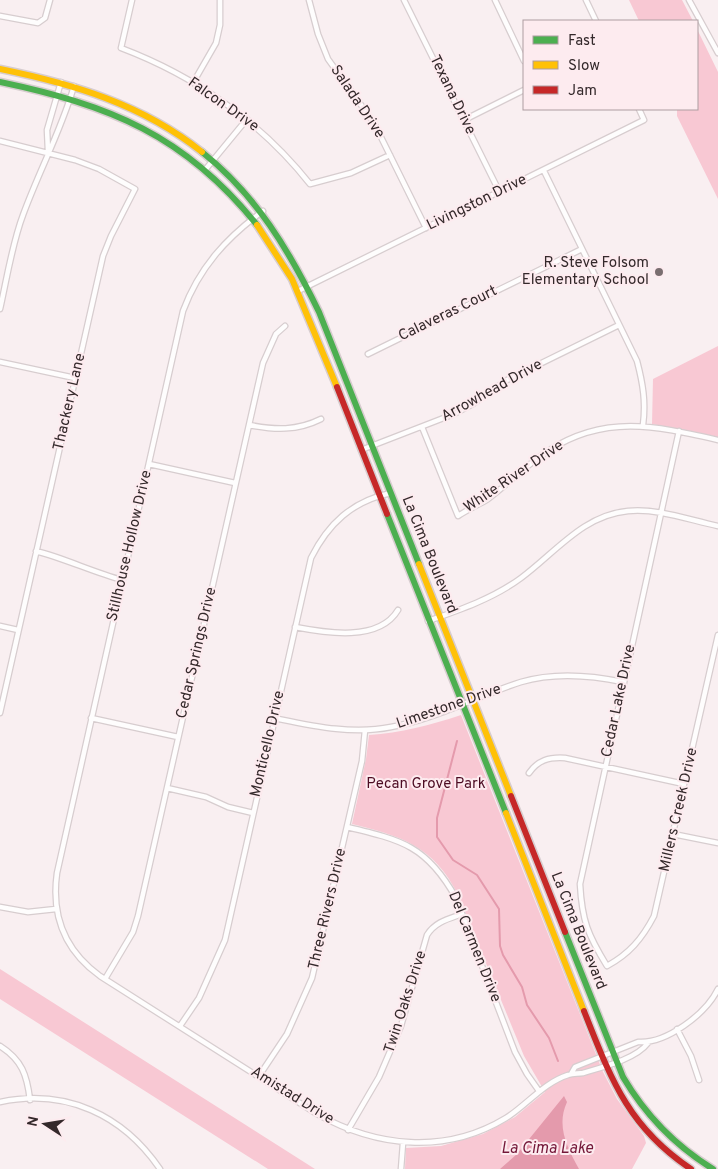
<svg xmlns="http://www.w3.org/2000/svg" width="718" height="1169" viewBox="0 0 718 1169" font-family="Overpass,sans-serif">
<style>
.green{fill:#f8c8d3}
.water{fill:#e49aac}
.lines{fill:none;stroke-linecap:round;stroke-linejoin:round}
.stream{stroke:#e49aac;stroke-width:2}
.street-casing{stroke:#d7cdcf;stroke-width:7}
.fast-casing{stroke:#d7cdcf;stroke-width:9}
.slow-casing{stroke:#d7cdcf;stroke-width:9}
.jam-casing{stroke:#d7cdcf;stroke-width:9}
.street{stroke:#fefdfd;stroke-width:4.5}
.fast{stroke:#4caf50;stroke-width:6}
.slow{stroke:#ffc107;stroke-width:6}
.jam{stroke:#c62828;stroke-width:6}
.poi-dot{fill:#796e70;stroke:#fdebef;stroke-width:2}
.labels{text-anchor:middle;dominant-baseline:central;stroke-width:4;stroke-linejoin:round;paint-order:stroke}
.street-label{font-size:15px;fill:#34292b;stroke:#fdebef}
.poi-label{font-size:15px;fill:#34292b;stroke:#fdebef;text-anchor:end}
.park-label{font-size:15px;fill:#4d0c23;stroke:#fdebef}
.water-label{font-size:16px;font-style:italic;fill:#741839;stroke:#fdebef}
</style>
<rect width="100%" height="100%" fill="#f9eff1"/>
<path class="green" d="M 629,0 L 682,0 L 693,21 L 639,21 Z
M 697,29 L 718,72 L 718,199 L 677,116 L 677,109 L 697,109 Z
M 718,346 L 718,438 L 652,424 L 653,379 Z
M 461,715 L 603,1072 L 617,1099 L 644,1136 L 646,1143 L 632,1169 L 405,1169 L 406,1148 L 441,1146 L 483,1134 L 515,1117 L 545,1092 L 524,1056 L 458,895 C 434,846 401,836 352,824 L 366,759 L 369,735 C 400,733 431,725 461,715 Z
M 0,969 L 315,1169 L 268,1169 L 0,999 Z"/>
<path class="water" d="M 564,1096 L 567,1102 C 556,1126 567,1147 579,1169 L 500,1169 L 517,1154 Z"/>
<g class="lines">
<path class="stream" d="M 457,741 L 437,818 L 437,837 L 453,860 L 477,875 L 499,909 L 500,946 L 503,955 L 522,987 L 527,1005 L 549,1038 L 558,1061"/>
<defs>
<path id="street" d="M 132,0 L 121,48 C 195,76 261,122 310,184 L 351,173 L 390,155
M 309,0 L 318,34 L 328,59 L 374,123 L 426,228
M 404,0 L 499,191
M 495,0 L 524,61
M 586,0 L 596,21
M 689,0 L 718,53
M 0,16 L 38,23 L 45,18 L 50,0
M 193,83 L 216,43 L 220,25 L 220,0
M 464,120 L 524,90
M 0,141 L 75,160 L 99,169 L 135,189 L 111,236 L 103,256 L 0,713
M 48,151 L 47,130 L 61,82
M 205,170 L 247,119
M 544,171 L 637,361 C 643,384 646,402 643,425
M 263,211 C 226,238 199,268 183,311 L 57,873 C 51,916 64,950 100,976 L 317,1114 C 376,1147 445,1155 506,1118 C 527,1105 543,1083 568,1075 C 573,1073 578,1074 583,1073 C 603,1067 636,1059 648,1043
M 298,291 L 644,120 L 639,109
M 0,309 C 7,278 12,244 23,215 C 39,171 61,131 74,86
M 368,354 L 582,249
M 0,362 L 75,378
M 249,425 C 275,430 297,431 321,419
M 422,427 L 458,516 C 467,510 478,505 488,499 C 508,484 526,465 548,451 C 605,414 656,426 718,440
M 679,431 L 580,884 C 582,921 588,935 607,966 C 629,954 642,939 654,916 L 718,635
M 361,450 L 454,414 L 473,404 L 505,381 L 619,325
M 149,464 L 235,483
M 36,551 C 66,559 93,572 122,580
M 428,621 C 460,610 494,598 521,578 C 555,553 583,515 628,511 C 658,508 689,520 718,526
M 0,626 L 18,630
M 295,627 C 326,633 379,642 398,610
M 91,718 L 178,737
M 274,718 C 313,726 352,735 391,727 C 437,719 477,696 521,682 C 554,672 590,675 623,682
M 529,773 C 538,760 549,757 565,758 L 684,784
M 167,788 L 206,797 L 228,807 L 253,813
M 347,827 C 402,840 427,846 456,898 L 515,1052 L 527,1074 L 539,1091
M 673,834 L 718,843
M 0,907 L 28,912 L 56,909
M 105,979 L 133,932 L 138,916 L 263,363 L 276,334 L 285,326
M 180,1026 L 199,998 L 225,940 L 311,558 C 328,524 352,501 391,493
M 677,1029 L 691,1056 L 699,1080
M 0,1046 C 22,1060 27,1075 30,1100
M 571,1074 L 575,1067 L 638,1042 C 666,1044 706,1014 718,989
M 259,1076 L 287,1034 L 312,978 L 362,761 L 365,730
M 0,1102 C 66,1088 123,1115 160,1169
M 348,1130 L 379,1077 L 401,1026 L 427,935 C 435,922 448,919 462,914
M 401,1169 L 403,1143"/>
<path id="fast" d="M 0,82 C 109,105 185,135 257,225
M 202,152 C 256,195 289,250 319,312 L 419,564
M 387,514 L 506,813
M 565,932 L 623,1077 C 646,1116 674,1145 713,1169"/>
<path id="slow" d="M 0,69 C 73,84 142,104 202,152
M 257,225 L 292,279 L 337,387
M 419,564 L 511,796
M 506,813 L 584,1011"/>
<path id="jam" d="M 337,387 L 387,514
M 511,796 L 565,932
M 584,1011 C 611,1079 628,1127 691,1169"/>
</defs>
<use href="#street" class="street-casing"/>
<use href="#fast" class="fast-casing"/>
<use href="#slow" class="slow-casing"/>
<use href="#jam" class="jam-casing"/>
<use href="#street" class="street"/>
<use href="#fast" class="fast"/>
<use href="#slow" class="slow"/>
<use href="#jam" class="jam"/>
</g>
<circle class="poi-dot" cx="659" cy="272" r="5"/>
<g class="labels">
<g class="street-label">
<text transform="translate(452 95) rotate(64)">Texana Drive</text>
<text transform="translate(357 102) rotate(56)">Salada Drive</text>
<text transform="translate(223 105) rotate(35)">Falcon Drive</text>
<text transform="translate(477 203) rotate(-26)">Livingston Drive</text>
<text transform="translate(448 314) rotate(-26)">Calaveras Court</text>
<text transform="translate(492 391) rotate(-29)">Arrowhead Drive</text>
<text transform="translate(70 402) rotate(-77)">Thackery Lane</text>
<text transform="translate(514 477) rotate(-34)">White River Drive</text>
<text transform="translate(130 546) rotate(-77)">Stillhouse Hollow Drive</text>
<text transform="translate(429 555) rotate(68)">La Cima Boulevard</text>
<text transform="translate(197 653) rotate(-77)">Cedar Springs Drive</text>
<text transform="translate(619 701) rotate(-78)">Cedar Lake Drive</text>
<text transform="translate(449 707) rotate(-19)">Limestone Drive</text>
<text transform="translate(268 744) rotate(-77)">Monticello Drive</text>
<text transform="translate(679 810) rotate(-77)">Millers Creek Drive</text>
<text transform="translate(328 909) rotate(-77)">Three Rivers Drive</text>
<text transform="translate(578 931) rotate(68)">La Cima Boulevard</text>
<text transform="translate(474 947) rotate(68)">Del Carmen Drive</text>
<text transform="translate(406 1002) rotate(-72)">Twin Oaks Drive</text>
<text transform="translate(292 1096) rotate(32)">Amistad Drive</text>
</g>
<g class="poi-label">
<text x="649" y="263">R. Steve Folsom<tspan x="649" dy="17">Elementary School</tspan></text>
</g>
<g class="park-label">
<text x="426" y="784">Pecan Grove Park</text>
</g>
<g class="water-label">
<text x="547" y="1149">La Cima Lake</text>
</g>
</g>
<rect x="523" y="20" width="175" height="90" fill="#fdebef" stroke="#ad9da1"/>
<rect x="533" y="36" width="25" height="8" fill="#4caf50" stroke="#ad9da1"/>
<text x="568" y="45" font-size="15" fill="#34292b">Fast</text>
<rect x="533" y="61" width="25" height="8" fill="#ffc107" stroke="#ad9da1"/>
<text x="568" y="70" font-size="15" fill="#34292b">Slow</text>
<rect x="533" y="86" width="25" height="8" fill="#c62828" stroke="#ad9da1"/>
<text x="568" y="95" font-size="15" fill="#34292b">Jam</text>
<g transform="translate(45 1124) rotate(282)" stroke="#fdebef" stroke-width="4" paint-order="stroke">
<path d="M0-4L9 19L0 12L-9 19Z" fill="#34292b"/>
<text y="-8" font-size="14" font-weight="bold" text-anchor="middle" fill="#34292b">N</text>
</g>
</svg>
